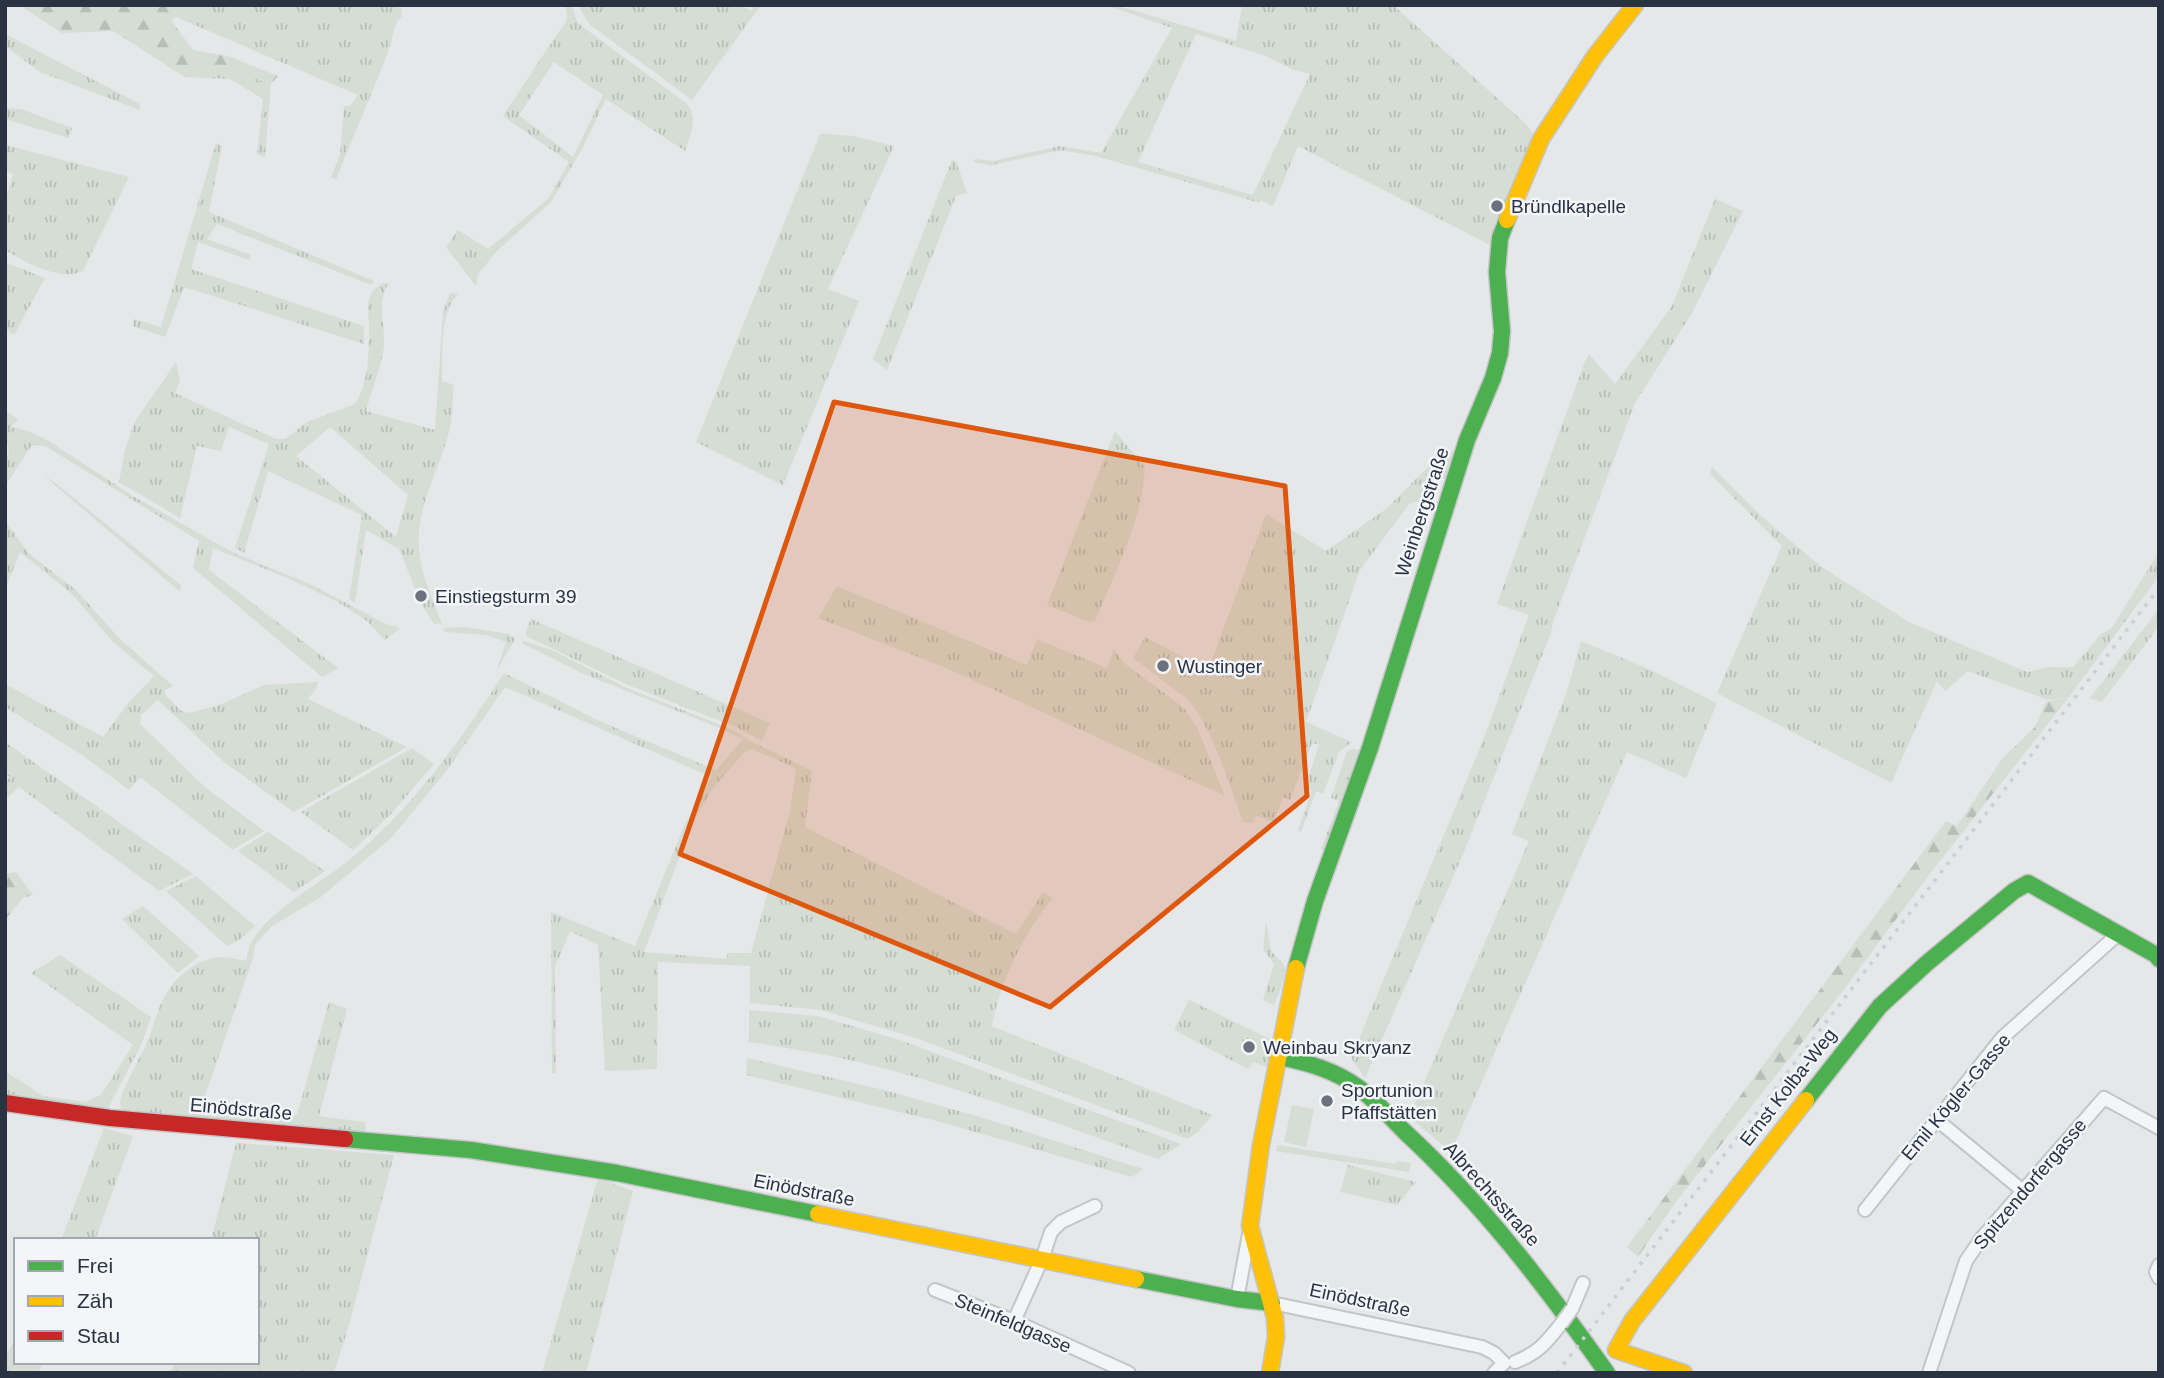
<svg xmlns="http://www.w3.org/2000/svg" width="2164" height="1378" viewBox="0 0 2164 1378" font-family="Arial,sans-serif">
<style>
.grass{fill:url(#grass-tufts);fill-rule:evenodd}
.forest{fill:url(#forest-firs)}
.garden{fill:#d5ddd5}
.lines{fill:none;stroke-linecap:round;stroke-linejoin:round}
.street-casing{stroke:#c3c5c7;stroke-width:16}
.fast-casing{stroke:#c3c5c7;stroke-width:19}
.slow-casing{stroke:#c3c5c7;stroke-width:19}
.jam-casing{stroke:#c3c5c7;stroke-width:19}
.street{stroke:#f4f5f6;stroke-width:12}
.fast{stroke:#4caf50;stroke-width:16}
.slow{stroke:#ffc107;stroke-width:16}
.jam{stroke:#c62828;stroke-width:16}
.rail{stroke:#cdced1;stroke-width:3.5;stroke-dasharray:3.5 7;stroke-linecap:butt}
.street-bridge-casing{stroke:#c3c5c7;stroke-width:16;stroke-linecap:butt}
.street-bridge{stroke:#f4f5f6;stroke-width:12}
.marked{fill:#de570f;fill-opacity:0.2;stroke:#de570f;stroke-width:5;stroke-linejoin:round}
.poi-dot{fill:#6b727e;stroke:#f3f5f8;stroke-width:2.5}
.labels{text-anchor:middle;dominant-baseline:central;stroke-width:5;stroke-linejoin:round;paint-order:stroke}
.poi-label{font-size:19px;fill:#2a3344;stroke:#f3f5f8;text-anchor:start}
.street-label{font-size:19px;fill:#2a3344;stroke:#f3f5f8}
</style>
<defs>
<pattern id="grass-tufts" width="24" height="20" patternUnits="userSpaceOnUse" patternTransform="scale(1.75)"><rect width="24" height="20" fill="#d5ddd5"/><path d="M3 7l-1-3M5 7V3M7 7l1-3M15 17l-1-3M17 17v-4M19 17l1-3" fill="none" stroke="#b7beb8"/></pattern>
<pattern id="forest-firs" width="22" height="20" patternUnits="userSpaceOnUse" patternTransform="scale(1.75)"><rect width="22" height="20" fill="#d5ddd5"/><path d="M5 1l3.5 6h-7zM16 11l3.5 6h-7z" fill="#b7beb8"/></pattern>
</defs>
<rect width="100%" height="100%" fill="#e5e7e9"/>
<path class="grass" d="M 197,5 L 395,5 L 401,8 L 402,16 C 393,24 394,35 390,46 C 374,91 353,135 336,180 L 331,177 L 340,155 L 344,106 L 350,106 L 358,95 L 176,17 Z
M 565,5 L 572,5 L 577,22 L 587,30 L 687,104 C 699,118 690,135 685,151 L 606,99 L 582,149 L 551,202 L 497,251 L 478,274 L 476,286 L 446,247 L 458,230 L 488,249 L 548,199 L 569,162 L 503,116 L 557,34 C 567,23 569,20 565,5 ZM 554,62 L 603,95 L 573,157 L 519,115 Z
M 578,5 L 740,5 L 751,11 L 755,5 L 761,5 L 692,100 L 589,24 Z
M 1106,5 L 1115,5 L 1236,41 L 1242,5 L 1393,5 L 1525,123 L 1537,138 L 1492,246 L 1298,146 L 1273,206 L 1261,200 L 1260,203 L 1096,156 L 1060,150 L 992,165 L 973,162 L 975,159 L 993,161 L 1060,146 L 1101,153 L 1172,28 ZM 1196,34 L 1266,56 L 1294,70 L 1310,74 L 1253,195 L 1138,162 Z
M 5,34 L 140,104 L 140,110 L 40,72 L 5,46 Z
M 191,65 L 232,67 L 243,74 L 271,84 L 265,157 L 257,154 L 263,99 L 230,79 L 185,77 Z
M 5,108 L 21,109 L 72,128 L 69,138 L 5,119 Z
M 820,134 L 854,136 L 894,146 L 828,289 L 859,301 L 783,485 L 696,442 Z
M 216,143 L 222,146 L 209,212 L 374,281 L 371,285 L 217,224 L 207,239 L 251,255 L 249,260 L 198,242 L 191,269 L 364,326 L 364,344 L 184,287 L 165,337 L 133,326 L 134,319 L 161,327 Z
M 5,145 L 129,177 L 83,271 C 59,282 26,262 5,250 L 5,202 L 13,174 L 5,171 Z
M 952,160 L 956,161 L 967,193 L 956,196 L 887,370 L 873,359 Z
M 1715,199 L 1743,211 L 1692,313 L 1635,403 L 1553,622 L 1551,633 L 1464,852 L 1365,1078 L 1351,1058 L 1482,743 L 1529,615 L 1497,604 L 1584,364 L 1589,354 L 1615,384 L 1672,306 Z
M 5,262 L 45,278 L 14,335 L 5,328 Z
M 383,283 L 389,283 C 374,305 388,328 383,353 C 379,372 371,392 366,411 L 435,430 L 443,311 L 450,293 L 458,294 C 439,311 443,357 442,381 L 454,385 C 452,399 453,414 450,428 C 441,467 416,505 419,547 C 420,574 432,598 442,623 L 434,624 L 422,605 L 399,549 L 366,530 L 355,603 L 349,599 L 362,515 L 268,471 L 244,553 L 235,548 L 269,444 L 229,427 L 221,451 L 197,446 L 180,518 L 119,482 L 125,450 L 134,423 L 176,362 L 180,381 L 175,393 L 276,439 L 285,439 L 307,422 L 355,404 C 369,383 369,352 369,327 C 369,318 367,308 369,299 C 371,292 377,286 383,283 ZM 330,427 L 408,495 L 396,537 L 296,456 Z
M 5,411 L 18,419 L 11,427 L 28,431 L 47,440 L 133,496 L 234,553 L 310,584 L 386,624 L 400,628 L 385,640 L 367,621 L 338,602 L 290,579 L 213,548 L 209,570 L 338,668 L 322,677 L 193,568 L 199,541 L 45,446 L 32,445 L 5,486 L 5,463 L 9,452 L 5,432 Z
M 1115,431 L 1145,467 C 1143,520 1115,572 1095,621 L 1090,622 L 1047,605 Z
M 1460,451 L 1449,479 L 1440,478 L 1429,500 L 1410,503 L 1360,570 L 1306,722 L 1352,742 L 1339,752 L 1323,794 L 1316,791 L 1301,832 L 1298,830 L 1312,790 L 1305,787 L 1319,745 L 1312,743 L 1290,800 L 1283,797 L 1274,822 L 1256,816 L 1253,823 L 1243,822 C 1229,785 1213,728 1187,699 L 1133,658 L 1145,637 L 1208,670 L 1266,514 L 1326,551 L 1386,509 L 1443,452 Z
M 1712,467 L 1761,516 L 1823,568 L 1909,622 L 2027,672 L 2049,667 L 2073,667 L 2101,634 L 2111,629 L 2159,552 L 2159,576 L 2069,697 L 2049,700 L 1968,671 L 1945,691 L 1937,681 L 1891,783 L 1717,693 L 1782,546 L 1710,474 Z
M 43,475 L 58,485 L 182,586 L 179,591 Z
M 5,520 L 29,554 L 75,589 L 119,638 L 173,686 L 165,690 L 165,694 L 180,710 L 188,713 L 217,706 L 264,685 L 318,682 L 317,687 L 308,699 L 407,747 L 294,812 L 224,762 L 158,700 L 141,715 L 140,724 L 206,788 L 264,831 L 233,850 L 140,777 L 129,790 L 82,755 L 5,707 L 5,684 L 103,737 L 129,702 L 154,676 L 113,642 L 72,594 L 20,552 L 5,590 Z
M 837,586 L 1027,665 L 1037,639 L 1107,668 L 1114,649 L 1124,663 L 1183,707 L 1197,727 L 1225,796 L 946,668 L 818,618 Z
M 2159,609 L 2159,626 L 2102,702 L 2090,698 Z
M 531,619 L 770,723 L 762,741 L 738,728 L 628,685 L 526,636 L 526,631 Z
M 464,627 L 509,634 L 515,639 L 496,672 L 506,642 L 486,635 L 445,632 L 443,628 Z
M 525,641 L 554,651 L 627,688 L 731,729 L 756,744 L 807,768 L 812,771 L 805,827 L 1016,934 L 1043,892 L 1053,898 C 1025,931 999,983 992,1026 L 1212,1115 L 1198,1132 L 1187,1139 L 916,1038 L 820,1010 L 750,1003 L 750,966 L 658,962 L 657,1069 L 605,1071 L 598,945 L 570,931 L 555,967 L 556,1073 L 552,1073 L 551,912 L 635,946 L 685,824 L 711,777 L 505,687 L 448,769 L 392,837 L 321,897 L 272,926 L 255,945 L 252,961 L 201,1107 L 297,1115 L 329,1002 L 347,1009 L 319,1116 L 365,1122 L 366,1134 L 122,1110 L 120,1102 L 122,1094 C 129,1077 138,1061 146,1045 C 153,1030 156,1014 163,999 C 178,970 210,948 243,961 L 247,959 C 246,924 317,885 343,865 C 408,814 460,742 504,673 L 597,720 L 716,770 L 743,739 L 710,724 L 586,675 L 521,643 ZM 752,749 L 796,768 L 790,811 L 751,953 L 728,953 L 726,959 L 644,952 L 691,826 L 713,788 L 744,753 Z
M 1581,641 L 1653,671 L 1717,703 L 1686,778 L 1627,752 L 1451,1152 L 1409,1117 L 1529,841 L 1512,834 L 1567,691 Z
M 5,742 L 193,874 L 159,891 L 19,787 L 5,800 L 5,783 L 10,777 L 5,774 Z
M 412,748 L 434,764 L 391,814 L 353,850 L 301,812 Z
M 1353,749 L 1360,750 L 1324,851 L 1321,849 L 1339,801 L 1331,798 L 1347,751 Z
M 268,832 L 325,871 L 294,892 L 238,851 Z
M 196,876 L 255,926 L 239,940 L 227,946 L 166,891 Z
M 143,906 L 199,956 L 178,973 L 122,919 Z
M 1266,921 C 1268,930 1269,942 1271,949 C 1273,955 1278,958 1282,962 C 1290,971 1278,995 1274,1005 L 1263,1000 L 1274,964 L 1263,949 Z
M 60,955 L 151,1017 L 142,1043 L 108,1108 L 5,1097 L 5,1071 L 43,1096 L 86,1102 L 101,1095 L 133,1045 L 31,973 Z
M 1189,1000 L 1274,1041 L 1270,1069 L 1254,1062 L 1248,1069 L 1174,1030 Z
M 749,1010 L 818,1016 L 900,1040 L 1181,1144 L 1158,1159 C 1069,1128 980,1094 890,1070 C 843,1057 796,1049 749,1042 Z
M 747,1058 L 884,1090 L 980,1117 L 1143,1169 L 1132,1177 L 933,1120 L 746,1075 Z
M 104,1128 L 133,1136 L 95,1240 L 61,1240 Z
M 236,1143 L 394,1155 L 349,1325 L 334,1373 L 170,1373 L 175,1362 L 257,1362 L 257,1240 L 211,1240 Z
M 1348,1165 L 1416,1182 L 1397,1205 L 1340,1192 Z
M 598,1178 L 633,1191 L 586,1373 L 542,1373 Z
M 16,1338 L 16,1362 L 43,1362 L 38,1373 L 5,1373 L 5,1357 Z"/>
<path class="forest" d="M 19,5 L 197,5 L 171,20 L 193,50 L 228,56 L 278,76 L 271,84 L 243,74 L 232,67 L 191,65 L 185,77 L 113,31 L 62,33 Z
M 2069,697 L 1932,871 L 1842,992 L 1675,1203 L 1638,1257 L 1627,1247 L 1946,821 L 1957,826 L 2002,759 L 2035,727 L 2046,702 Z
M 16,872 L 33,895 L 23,898 L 5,920 L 5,874 Z"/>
<path class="garden" d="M 1292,1105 L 1314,1109 L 1306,1147 L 1284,1142 Z
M 1277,1145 L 1396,1164 L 1397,1161 L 1411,1163 L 1409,1172 L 1276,1151 Z"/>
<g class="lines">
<defs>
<path id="street" d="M 1936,1119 L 2023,1191
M 1865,1210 L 2002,1038 L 2117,935
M 2159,1265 L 2156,1272 L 2159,1278
M 935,1290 L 1014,1321 L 1129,1373
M 1237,1299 L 1249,1234
M 1272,1303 L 1482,1347 L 1494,1353 L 1504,1363 L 1494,1373
M 1572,1309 L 1583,1283
M 1014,1321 L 1042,1259 L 1051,1232 L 1061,1222 L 1095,1206
M 1515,1362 C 1538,1353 1546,1343 1561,1324
M 1929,1373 L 1966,1261 L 1981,1239 L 2104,1098 L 2159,1128"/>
<path id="fast" d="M 1296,968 L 1315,901 L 1370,748 L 1467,440 L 1493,378 L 1500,353 L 1502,331 L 1497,272 L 1500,238 L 1507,220
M 1280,1057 C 1308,1063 1335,1070 1359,1088 C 1375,1100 1390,1117 1405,1132 C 1483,1204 1546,1287 1607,1373
M 1806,1100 L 1880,1006 L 1927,963 L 2014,891 L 2028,883 L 2156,955 L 2159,959
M 345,1139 L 471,1150 L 617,1173 L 818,1214
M 1136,1279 L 1237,1299 L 1272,1303"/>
<path id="slow" d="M 1507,220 L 1541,139 L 1595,56 L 1635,5
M 818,1214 L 1136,1279
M 1270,1373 L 1276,1337 L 1275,1318 L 1250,1226 L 1261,1145 L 1296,968
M 1684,1373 L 1616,1350 L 1632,1321 L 1806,1100"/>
<path id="jam" d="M 5,1103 L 110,1118 L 345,1139"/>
</defs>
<use href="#street" class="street-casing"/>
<use href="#fast" class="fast-casing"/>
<use href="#slow" class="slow-casing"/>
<use href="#jam" class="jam-casing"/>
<use href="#street" class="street"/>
<use href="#fast" class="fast"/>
<use href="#slow" class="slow"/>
<use href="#jam" class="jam"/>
<path class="rail" d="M 1557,1373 L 2159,588"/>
<defs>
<path id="street-bridge" d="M 1561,1324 L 1572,1309"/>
</defs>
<use href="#street-bridge" class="street-bridge-casing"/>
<use href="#street-bridge" class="street-bridge"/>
</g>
<path class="marked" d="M 834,402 L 1285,486 L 1307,796 L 1050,1007 L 680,854 Z"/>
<g class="poi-dot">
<circle cx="1497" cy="206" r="7"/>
<circle cx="421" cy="596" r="7"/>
<circle cx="1163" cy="666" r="7"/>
<circle cx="1249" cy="1047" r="7"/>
<circle cx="1327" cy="1101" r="7"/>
</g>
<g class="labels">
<g class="poi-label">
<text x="1511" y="206">Bründlkapelle</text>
<text x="435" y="596">Einstiegsturm 39</text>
<text x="1177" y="666">Wustinger</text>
<text x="1263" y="1047">Weinbau Skryanz</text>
<text x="1341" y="1090">Sportunion<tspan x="1341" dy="22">Pfaffstätten</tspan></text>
</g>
<g class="street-label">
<text transform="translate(1422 512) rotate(-72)">Weinbergstraße</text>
<text transform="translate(1788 1087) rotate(-52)">Ernst Kolba-Weg</text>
<text transform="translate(1956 1097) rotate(-50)">Emil Kögler-Gasse</text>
<text transform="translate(241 1109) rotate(5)">Einödstraße</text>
<text transform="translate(2030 1184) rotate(-50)">Spitzendorfergasse</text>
<text transform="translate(804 1190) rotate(11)">Einödstraße</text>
<text transform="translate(1492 1194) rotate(48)">Albrechtsstraße</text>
<text transform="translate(1360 1300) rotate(12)">Einödstraße</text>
<text transform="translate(1013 1323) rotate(23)">Steinfeldgasse</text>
</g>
</g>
<rect width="2164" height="1378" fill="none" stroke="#2a3344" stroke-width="14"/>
<rect x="14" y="1238" width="245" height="126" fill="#f3f5f8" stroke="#a3a7b0" stroke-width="2"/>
<rect x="28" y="1261" width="35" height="10" fill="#4caf50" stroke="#a3a7b0" stroke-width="2"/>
<text x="77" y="1273" font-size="21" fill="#2a3344">Frei</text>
<rect x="28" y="1296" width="35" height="10" fill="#ffc107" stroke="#a3a7b0" stroke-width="2"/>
<text x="77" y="1308" font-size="21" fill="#2a3344">Zäh</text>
<rect x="28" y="1331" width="35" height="10" fill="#c62828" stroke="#a3a7b0" stroke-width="2"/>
<text x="77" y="1343" font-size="21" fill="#2a3344">Stau</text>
</svg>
